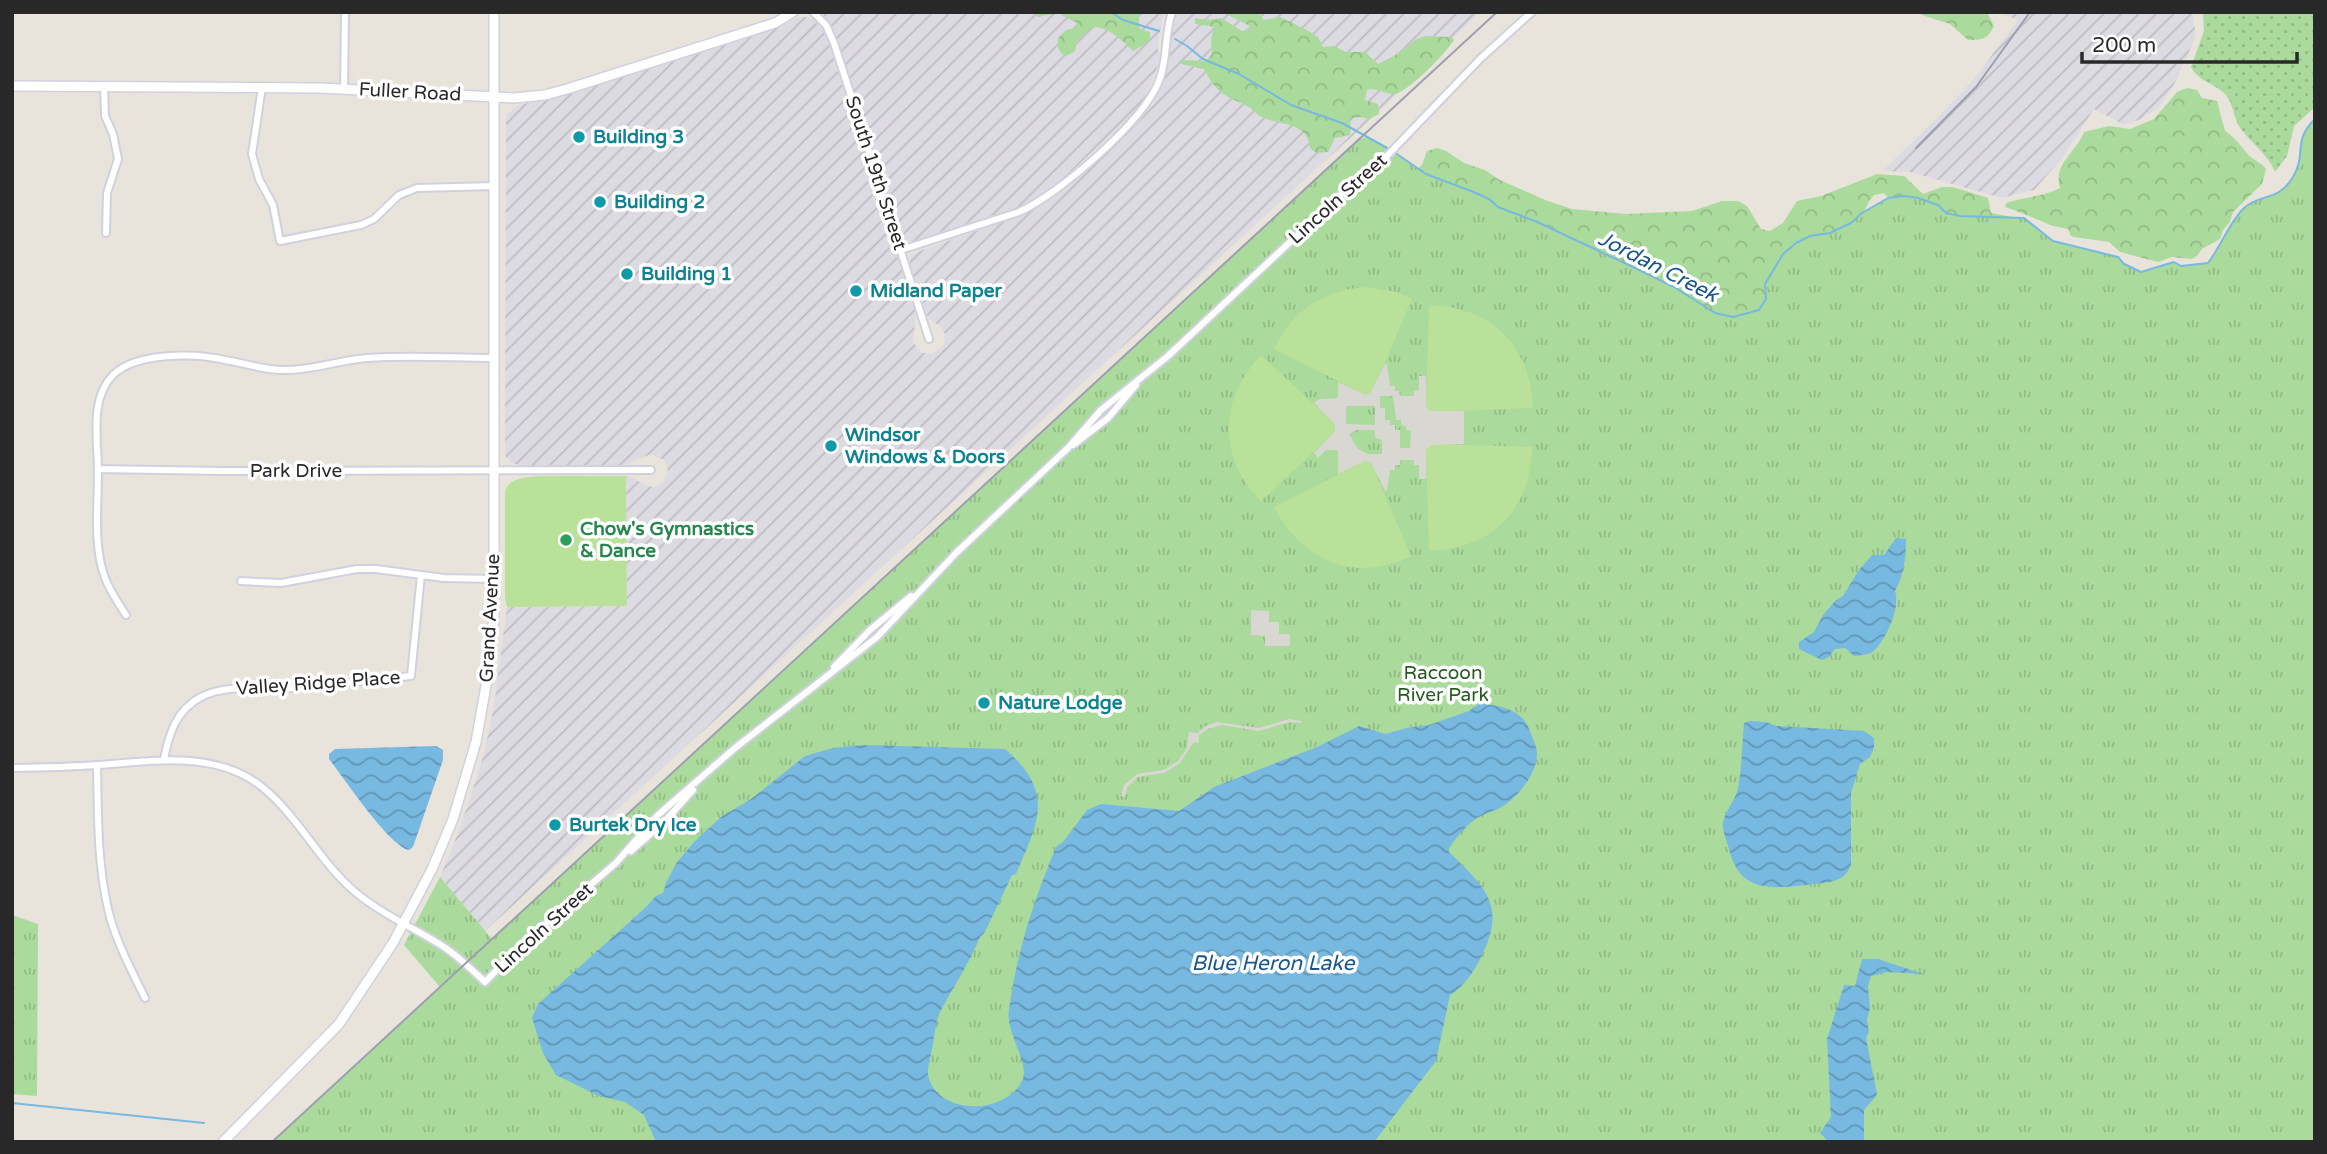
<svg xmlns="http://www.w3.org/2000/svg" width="2327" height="1154" viewBox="0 0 2327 1154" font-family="'Varela Round',sans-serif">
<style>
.industrial{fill:url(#industrial-furrows)}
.grass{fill:url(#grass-dots)}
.forest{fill:url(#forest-crowns)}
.park{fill:url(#park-tufts)}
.pitch{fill:#bae199}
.plaza{fill:#d9d7d1;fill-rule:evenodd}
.water{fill:url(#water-waves)}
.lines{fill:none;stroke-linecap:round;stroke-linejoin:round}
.stream{stroke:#77b9e1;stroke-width:2}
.street-casing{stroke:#d0d1df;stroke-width:10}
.secondary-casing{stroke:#d0d1df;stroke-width:12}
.street{stroke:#fff;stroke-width:6}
.secondary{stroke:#fff;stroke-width:9}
.rail{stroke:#9e9fb0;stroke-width:2}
.culture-dot{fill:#0f9aa8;stroke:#fff;stroke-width:2.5}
.leisure-dot{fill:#2e9e5b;stroke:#fff;stroke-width:2.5}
.labels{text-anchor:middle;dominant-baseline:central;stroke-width:7;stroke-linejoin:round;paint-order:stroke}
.street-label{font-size:19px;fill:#282828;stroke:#fff}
.culture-label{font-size:19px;font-weight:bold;fill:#0d838f;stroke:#fff;text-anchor:start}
.leisure-label{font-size:19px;font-weight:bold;fill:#27864d;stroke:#fff;text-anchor:start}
.park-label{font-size:19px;fill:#265c20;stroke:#fff}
.water-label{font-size:21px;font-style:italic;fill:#1a5689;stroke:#fff}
</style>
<defs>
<pattern id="industrial-furrows" width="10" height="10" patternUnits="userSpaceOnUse" patternTransform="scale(1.75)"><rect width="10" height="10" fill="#dddbe2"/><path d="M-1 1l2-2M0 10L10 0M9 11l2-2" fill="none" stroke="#bebcc2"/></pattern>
<pattern id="grass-dots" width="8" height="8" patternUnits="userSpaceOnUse" patternTransform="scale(1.75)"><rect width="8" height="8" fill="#aada9c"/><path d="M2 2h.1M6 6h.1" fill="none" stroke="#92bb86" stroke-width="1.8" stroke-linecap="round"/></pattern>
<pattern id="forest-crowns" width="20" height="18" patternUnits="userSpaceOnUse" patternTransform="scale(1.75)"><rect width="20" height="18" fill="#aada9c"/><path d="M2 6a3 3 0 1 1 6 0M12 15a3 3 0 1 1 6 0" fill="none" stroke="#92bb86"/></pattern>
<pattern id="park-tufts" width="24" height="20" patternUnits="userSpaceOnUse" patternTransform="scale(1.75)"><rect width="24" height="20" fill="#aada9c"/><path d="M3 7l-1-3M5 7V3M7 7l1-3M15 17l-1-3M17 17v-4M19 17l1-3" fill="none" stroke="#92bb86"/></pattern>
<pattern id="water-waves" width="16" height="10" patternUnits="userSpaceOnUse" patternTransform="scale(1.75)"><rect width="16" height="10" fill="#77b9e1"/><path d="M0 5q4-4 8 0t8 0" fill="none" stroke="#6296b6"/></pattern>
</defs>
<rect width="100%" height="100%" fill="#e9e4db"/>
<path class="industrial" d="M 822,12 L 1164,12 L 1158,42 L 1158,51 L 1160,52 L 1159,63 L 1145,98 L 1133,114 L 1062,180 L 1039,196 L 1019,207 L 910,242 L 904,241 L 901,236 L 836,35 Z
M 1177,12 L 1480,12 L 1385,106 L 485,931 L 440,877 L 460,828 L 484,754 L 494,705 L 507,607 L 627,606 L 626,476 L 632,477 L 646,486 L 654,487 L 664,481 L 668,470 L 664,460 L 651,454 L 625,465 L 520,466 L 511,462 L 506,457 L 505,450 L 506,115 L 519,105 L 552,98 L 778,27 L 796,18 L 805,17 L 813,19 L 821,27 L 827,37 L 916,315 L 913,342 L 922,353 L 932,354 L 943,346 L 945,334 L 940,326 L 929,319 L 926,313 L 910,263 L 911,254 L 1028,213 L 1067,188 L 1136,125 L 1155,102 L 1168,69 L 1172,35 Z
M 1998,12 L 2192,12 L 2196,36 L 2177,79 L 2159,108 L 2141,119 L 2124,125 L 2094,109 L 2063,157 L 2034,190 L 2002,198 L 1910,172 L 1882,171 L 1939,116 L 1975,78 L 2018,20 Z"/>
<path class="grass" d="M 2203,12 L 2315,12 L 2315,107 L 2294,126 L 2287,156 L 2275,172 C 2268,154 2252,144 2241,129 C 2233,119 2234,103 2225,94 C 2214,83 2199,82 2191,67 L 2204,31 Z"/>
<path class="forest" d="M 1033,12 L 1139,12 L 1139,27 L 1142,30 L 1150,32 L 1150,41 L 1133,51 C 1123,41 1109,27 1093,27 L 1077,41 L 1075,51 L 1066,56 C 1058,52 1057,47 1058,38 L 1066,30 L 1075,28 L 1077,23 L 1058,13 L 1038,17 Z
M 1222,12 L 1258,12 L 1264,20 L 1280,17 L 1307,30 L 1318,37 L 1323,47 L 1334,46 L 1346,52 L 1365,52 L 1378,64 L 1394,56 L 1417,39 L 1425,36 L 1451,37 L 1454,40 C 1446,53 1409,91 1395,94 C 1385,95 1378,87 1367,90 L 1365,100 L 1378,104 L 1379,114 L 1369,119 L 1360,117 L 1351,118 L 1350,135 L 1335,138 L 1328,152 L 1316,153 L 1310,148 C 1308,121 1278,126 1260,116 C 1255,113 1252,108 1247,106 C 1224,95 1216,93 1204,69 L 1181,64 L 1182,60 L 1206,61 L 1212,54 L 1211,39 L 1214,27 L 1195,24 L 1195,18 L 1208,20 L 1221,18 L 1242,31 L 1251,29 L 1250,26 Z
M 1920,12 L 1987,12 L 1994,26 C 1988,39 1982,40 1968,40 L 1950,24 L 1922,15 Z
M 2187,88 L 2197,90 L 2202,98 L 2217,101 L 2225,131 C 2236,138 2239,144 2247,153 C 2252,160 2261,162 2266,169 L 2262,184 L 2233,212 L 2230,222 L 2223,230 L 2220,239 L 2202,249 L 2196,257 L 2191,259 L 2172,257 L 2158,262 L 2120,252 L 2109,242 L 2074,237 L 2070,235 L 2069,230 C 2063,226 2055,228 2048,224 C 2034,218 2020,212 2005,207 L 2006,203 C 2023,197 2043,197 2060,188 C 2053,164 2075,154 2084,132 L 2109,126 L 2130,129 L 2154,119 L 2177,92 Z
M 1437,148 L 1446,151 L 1464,163 L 1485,170 L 1498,179 L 1545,200 L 1572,209 L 1626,214 L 1692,211 L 1722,201 L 1738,201 L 1747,206 L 1761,229 L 1770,231 L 1783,223 L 1797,201 L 1821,196 L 1877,174 L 1904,176 L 1923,194 L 1942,187 L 1953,187 L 1988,198 L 1991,213 L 2012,217 L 2025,225 L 2026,230 L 1897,207 L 1884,193 L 1874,195 L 1868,203 L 1854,235 L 1750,372 L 1410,175 L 1422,165 L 1427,151 Z"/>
<path class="park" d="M 2315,119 L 2315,1142 L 273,1142 L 440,987 L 404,945 L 440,877 L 492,939 L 1357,140 L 1366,137 L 1380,143 L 1426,174 L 1471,191 L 1489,199 L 1498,207 L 1535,221 L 1633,267 L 1674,287 L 1715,313 L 1733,317 L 1759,310 L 1766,299 L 1765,284 L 1783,254 L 1796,243 L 1810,236 L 1830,233 L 1851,223 L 1862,213 L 1888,198 L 1904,196 L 1918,198 L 1938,205 L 1946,213 L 1960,216 L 2024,218 L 2053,241 L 2118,257 L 2124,264 L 2141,272 L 2174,262 L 2181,266 L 2208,263 C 2221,246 2229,223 2244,208 C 2261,193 2278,202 2293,177 C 2307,154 2292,141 2315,119 Z
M 12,915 L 38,924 L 37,1096 L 12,1094 Z"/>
<path class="pitch" d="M 1364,287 L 1397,292 L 1412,299 L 1372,392 L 1366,395 L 1274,349 C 1292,311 1322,291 1364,287 Z
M 1429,305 C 1492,307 1530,345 1533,408 L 1431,412 L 1426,407 Z
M 1261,355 L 1335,424 L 1335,432 L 1261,501 C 1217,456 1219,400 1261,355 Z
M 1431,444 L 1532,447 C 1531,510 1492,549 1429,551 L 1426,450 Z
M 1365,461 L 1371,463 L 1411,556 C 1355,584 1302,561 1274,507 Z
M 539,476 L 626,476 L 627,606 L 507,607 L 505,597 L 505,490 C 512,477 525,478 539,476 Z"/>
<path class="plaza" d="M 1385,364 L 1387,364 L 1390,386 L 1395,386 L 1395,391 L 1399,391 L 1400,396 L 1414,396 L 1414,391 L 1419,390 L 1419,376 L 1426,376 L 1426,407 L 1430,411 L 1464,411 L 1464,444 L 1431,445 L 1426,450 L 1426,479 L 1419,479 L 1419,465 L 1414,465 L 1414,460 L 1400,460 L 1400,465 L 1395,465 L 1395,470 L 1390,470 L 1387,490 L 1385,491 L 1371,463 L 1365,461 L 1338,474 L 1338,450 L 1326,450 L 1318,458 L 1314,453 L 1335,431 L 1335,424 L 1314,403 L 1319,399 L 1338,398 L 1338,382 L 1366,395 L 1371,392 ZM 1380,396 L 1393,396 L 1396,420 L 1401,420 L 1401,425 L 1406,426 L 1406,430 L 1411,431 L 1410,448 L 1400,448 L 1400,430 L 1395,430 L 1395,425 L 1390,425 L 1390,420 L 1385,420 L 1385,408 L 1380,408 ZM 1346,406 L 1375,406 L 1375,425 L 1346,424 ZM 1356,430 L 1375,430 L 1375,438 L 1382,440 L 1382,454 L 1368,454 L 1358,449 L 1349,434 Z
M 1251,610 L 1269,611 L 1269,622 L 1279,622 L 1279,634 L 1290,634 L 1290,646 L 1265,646 L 1265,636 L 1251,635 Z
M 1289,719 L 1302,721 L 1301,723 L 1290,722 L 1259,731 L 1222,725 L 1208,729 L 1199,735 L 1199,742 L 1193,743 L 1180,763 L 1164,773 L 1138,777 L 1127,787 L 1125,797 L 1121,796 L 1124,785 L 1137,774 L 1163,770 L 1178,761 L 1187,748 L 1189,732 L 1197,733 L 1206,726 L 1217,722 L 1259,728 Z"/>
<path class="water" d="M 1896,538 L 1906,539 C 1906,557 1904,575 1895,591 C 1901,607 1885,644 1871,653 C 1866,655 1859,655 1854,656 L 1845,648 L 1835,649 L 1829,657 L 1822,660 L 1799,649 L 1799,642 L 1814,632 L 1823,615 L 1836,600 L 1843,596 L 1859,570 L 1872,555 L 1884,555 Z
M 1479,704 C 1497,704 1523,710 1529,729 C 1532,737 1537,746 1537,754 C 1537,773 1518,797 1503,806 C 1494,812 1483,813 1474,820 C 1464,828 1456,838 1449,848 L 1449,852 C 1486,888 1507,906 1481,957 C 1475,970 1463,988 1450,995 L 1436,1061 L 1374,1142 L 656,1142 L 644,1115 L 625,1102 L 599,1096 L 556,1075 L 543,1053 L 532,1018 L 538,1004 L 644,909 L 656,896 L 663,893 L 666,883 L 677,862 L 696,840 L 721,817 L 751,799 L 805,756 L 833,748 L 863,745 L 1005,749 C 1055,792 1039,821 1016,874 L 1012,875 L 985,932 L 980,937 C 969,964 953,987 940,1012 C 935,1024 934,1041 931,1054 C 930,1060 927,1069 928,1075 C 936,1115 1004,1116 1022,1081 C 1031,1064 1005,1033 1009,1010 C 1017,951 1033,903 1056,847 L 1063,842 L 1087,810 L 1101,804 L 1179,811 L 1214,787 L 1317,747 L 1359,726 L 1386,734 L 1406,728 L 1429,725 L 1469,711 Z
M 1750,721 L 1766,722 L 1776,726 L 1864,731 L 1874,738 L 1874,748 L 1870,757 L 1860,764 L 1851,793 L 1851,864 C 1845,885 1824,882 1806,885 C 1768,889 1739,891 1729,849 C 1727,841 1722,830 1723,823 C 1725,810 1736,800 1738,788 C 1742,768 1742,745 1744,723 Z
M 436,746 L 443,750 L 443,760 L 413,847 L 409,850 C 389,846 344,778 329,759 L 329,754 L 335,749 Z
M 1862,959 L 1878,959 L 1923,974 L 1887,972 L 1871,976 L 1868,986 L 1870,1008 L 1867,1020 L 1869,1032 L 1866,1038 L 1877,1095 L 1864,1110 L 1864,1142 L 1829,1142 L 1820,1133 L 1831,1117 L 1827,1039 L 1844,985 L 1855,986 Z"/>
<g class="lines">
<path class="stream" d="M 1111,12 L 1123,20 L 1159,31
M 1175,39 L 1187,46 L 1203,59 L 1239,74 L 1291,105 L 1342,123 L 1389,149
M 1394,152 L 1426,174 L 1471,191 L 1489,199 L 1498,207 L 1535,221 L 1633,267 L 1674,287 L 1715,313 L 1733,317 L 1759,310 L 1766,299 L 1765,284 L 1783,254 L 1796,243 L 1810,236 L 1830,233 L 1851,223 L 1862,213 L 1888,198 L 1904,196 L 1918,198 L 1938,205 L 1946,213 L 1960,216 L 2024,218 L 2053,241 L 2118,257 L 2124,264 L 2141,272 L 2174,262 L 2181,266 L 2208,263 C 2221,246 2229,223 2244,208 C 2261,193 2278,202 2293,177 C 2307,154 2292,141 2315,119
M 12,1103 L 204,1123"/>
<defs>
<path id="street" d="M 813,12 L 826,25 L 834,43 L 929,339
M 104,86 L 105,116 L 113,134 L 118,159 L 107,193 L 106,233
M 262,87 L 252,154 L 259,179 L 273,205 L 280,241 L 361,225 L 374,219 L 399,195 L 417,188 L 494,186
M 344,89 L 345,12
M 901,250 L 1019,212 C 1059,194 1143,122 1159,81 C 1168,59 1164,35 1172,12
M 1073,445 L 1108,418 L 1136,385
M 98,469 L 222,471 L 651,470
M 241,581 L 281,583 L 357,569 L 376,569 L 444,578 L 495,579
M 126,615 C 118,603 110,591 105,578 C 93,546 98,506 98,472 C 98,441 89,399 113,375 C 136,352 195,353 225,360 C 244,363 264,370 283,370 C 312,371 338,360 367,358 C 409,355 452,358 495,358
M 834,667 L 870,630 L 911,596
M 164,759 C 169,734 176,710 201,697 C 228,683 263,690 292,688 C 332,685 371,680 411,676 L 421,575
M 97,765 C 98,813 97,861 108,909 C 115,940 131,969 145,998
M 12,768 C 41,768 69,767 98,765 C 152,761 216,750 262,787 C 299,817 319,861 354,891 C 381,914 414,928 444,947 C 459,957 472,970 485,982 L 523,943 L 617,862
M 631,851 L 664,822 L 693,790
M 615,864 L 658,815 L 735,748 L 877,637 L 956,553 L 1068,448 L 1101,410 L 1168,356 L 1350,186 L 1384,159 L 1481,58 L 1532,12"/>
<path id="secondary" d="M 12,86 L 320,88 L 514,98 L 545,95 L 567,89 L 775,23 L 793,12
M 223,1142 L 339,1024 L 393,943 L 432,869 L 453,819 L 476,742 L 490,663 L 494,616 L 494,12"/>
</defs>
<use href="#street" class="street-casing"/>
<use href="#secondary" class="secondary-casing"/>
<use href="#street" class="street"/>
<use href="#secondary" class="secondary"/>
<path class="rail" d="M 1916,148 L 1976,87 L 2030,12
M 272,1142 L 1497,12"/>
</g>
<g class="culture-dot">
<circle cx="579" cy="137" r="7"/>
<circle cx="600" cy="202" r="7"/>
<circle cx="627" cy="274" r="7"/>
<circle cx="856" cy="291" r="7"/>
<circle cx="831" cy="446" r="7"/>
<circle cx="984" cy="703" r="7"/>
<circle cx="555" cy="825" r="7"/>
</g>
<circle class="leisure-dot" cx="566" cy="540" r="7"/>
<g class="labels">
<g class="street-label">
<text transform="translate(410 92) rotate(3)">Fuller Road</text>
<text transform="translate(876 173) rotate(72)">South 19th Street</text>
<text transform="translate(1338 199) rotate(-42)">Lincoln Street</text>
<text x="296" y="471">Park Drive</text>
<text transform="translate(490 618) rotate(-87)">Grand Avenue</text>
<text transform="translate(318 683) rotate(-4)">Valley Ridge Place</text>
<text transform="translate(544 928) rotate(-42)">Lincoln Street</text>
</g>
<g class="culture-label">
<text x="593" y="137">Building 3</text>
<text x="614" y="202">Building 2</text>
<text x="641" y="274">Building 1</text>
<text x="870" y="291">Midland Paper</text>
<text x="845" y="435">Windsor<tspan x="845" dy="22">Windows &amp; Doors</tspan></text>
<text x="998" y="703">Nature Lodge</text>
<text x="569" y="825">Burtek Dry Ice</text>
</g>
<g class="leisure-label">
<text x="580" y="529">Chow's Gymnastics<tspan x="580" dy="22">&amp; Dance</tspan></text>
</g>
<g class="park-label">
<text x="1443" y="673">Raccoon<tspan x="1443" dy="22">River Park</tspan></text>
</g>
<g class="water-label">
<text transform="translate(1658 267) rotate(27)">Jordan Creek</text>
<text x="1273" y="963">Blue Heron Lake</text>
</g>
</g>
<rect width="2327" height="1154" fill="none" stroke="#282828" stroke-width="28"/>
<path d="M2082 52v10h215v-10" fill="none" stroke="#282828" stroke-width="3.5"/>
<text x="2092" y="52" font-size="21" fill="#282828" stroke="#ffffff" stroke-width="5" paint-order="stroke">200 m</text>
</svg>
